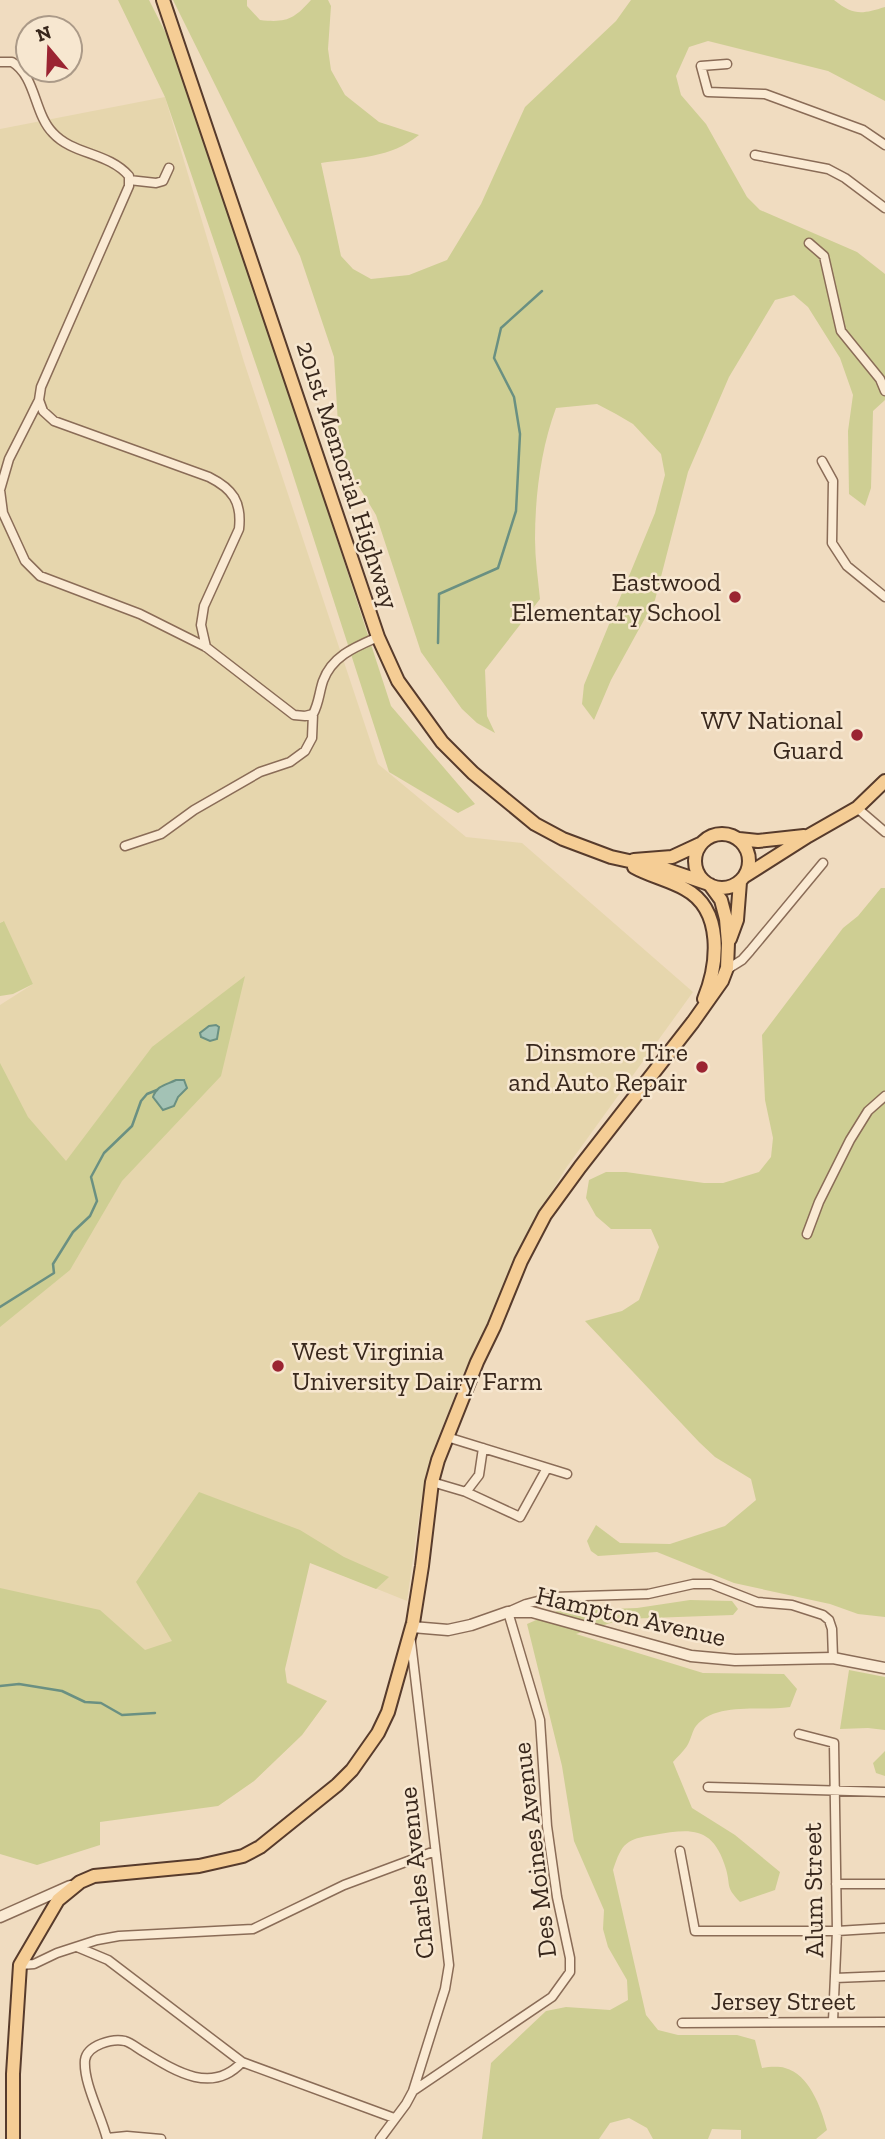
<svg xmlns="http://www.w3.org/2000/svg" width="885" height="2139" viewBox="0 0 885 2139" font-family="'Zilla Slab',serif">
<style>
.farmland{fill:#e6d6ad}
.green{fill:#cece93}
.water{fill:#a3c2b5;stroke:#6a9082;stroke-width:2}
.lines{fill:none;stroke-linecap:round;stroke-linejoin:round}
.stream{stroke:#6a9082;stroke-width:2.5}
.minor-casing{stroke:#8a6c57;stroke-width:11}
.tertiary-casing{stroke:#8a6c57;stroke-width:13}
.primary-casing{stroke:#573b2c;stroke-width:16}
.minor{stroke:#faead3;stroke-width:8}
.tertiary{stroke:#faead3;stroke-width:10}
.primary{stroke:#f5cd95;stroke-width:12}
.poi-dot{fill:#9b2432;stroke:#f7e7d0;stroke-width:2.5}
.labels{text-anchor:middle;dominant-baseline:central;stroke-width:5;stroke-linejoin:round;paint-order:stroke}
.street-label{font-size:26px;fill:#38271c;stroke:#f7e7d0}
.poi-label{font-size:26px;fill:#38271c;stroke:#f7e7d0;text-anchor:end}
</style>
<rect width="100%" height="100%" fill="#f0dcc0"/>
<path class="farmland" d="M 165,97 L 244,362 L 378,764 L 466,837 L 522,843 L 693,992 L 566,1168 L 539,1213 L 519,1253 L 495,1310 L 464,1372 L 438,1438 L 421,1503 L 407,1601 L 310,1562 L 299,1564 L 269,1674 L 327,1701 L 302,1735 L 254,1781 L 218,1806 L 0,1721 L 0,1005 L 33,984 L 3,921 L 0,923 L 0,129 Z"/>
<path class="green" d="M 118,0 L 149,0 L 184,69 L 391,706 L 475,804 L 458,813 L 389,772 L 286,453 L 165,97 Z
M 173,0 L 247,0 L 247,6 L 260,20 C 287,23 294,19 311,0 L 328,0 L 331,6 L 328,49 L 331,70 L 345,95 L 379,122 L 419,135 C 391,158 356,158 321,163 L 341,256 L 353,269 L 371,279 L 409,275 L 447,260 L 481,204 L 525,107 L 616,21 L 631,0 L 834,0 C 854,16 862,14 885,7 L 885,101 L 828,71 L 708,41 L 689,47 L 676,76 L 681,95 L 706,124 L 747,197 L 760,210 L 857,252 L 885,274 L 885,400 L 873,411 L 871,488 L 865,506 L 849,494 L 848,431 L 853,395 L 840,358 L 808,307 L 794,295 L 775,300 L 729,377 L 688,472 L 655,600 L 611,680 L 594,720 L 582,704 L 584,685 L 655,513 L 665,475 L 661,454 L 633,424 L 616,414 L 597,404 L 556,408 C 541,448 535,496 535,539 C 535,559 538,579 540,599 L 485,670 L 487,716 L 495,733 L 477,723 L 462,709 L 421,652 L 376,515 L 344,462 L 339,441 L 334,357 L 300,256 Z
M 881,888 L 885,888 L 885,1617 L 858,1614 L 830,1604 L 734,1583 L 657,1552 L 598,1556 L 591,1551 L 587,1541 L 596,1525 L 620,1543 L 670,1544 L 725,1526 L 756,1500 L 751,1479 L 715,1457 L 699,1442 L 585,1321 L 622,1311 L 639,1300 L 659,1247 L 651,1229 L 611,1229 L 596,1216 L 586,1198 L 589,1180 L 606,1172 L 626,1172 L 704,1183 L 723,1183 L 759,1172 L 771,1157 L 773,1138 L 765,1100 L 762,1035 L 843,928 L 858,916 Z
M 4,921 L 33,984 L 13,994 L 0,996 L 0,923 Z
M 245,976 L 221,1076 L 122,1181 L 70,1270 L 0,1327 L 0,1063 L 28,1117 L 66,1161 L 152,1047 Z
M 199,1492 L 300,1530 L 344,1557 L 389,1577 L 376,1589 L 310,1563 L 285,1669 L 287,1683 L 327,1701 L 302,1735 L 254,1781 L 218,1806 L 100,1822 L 100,1845 L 37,1865 L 0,1854 L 0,1588 L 100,1610 L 145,1650 L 172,1641 L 136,1582 Z
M 690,1600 L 732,1601 L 738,1609 L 733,1615 L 623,1619 L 576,1634 L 703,1673 L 784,1674 L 797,1689 L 790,1707 C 762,1712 717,1701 696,1726 C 692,1731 691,1740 687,1746 C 683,1752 677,1757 673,1762 L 692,1808 L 735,1835 L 780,1872 L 775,1890 L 740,1902 C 725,1886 731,1887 726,1869 C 713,1825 690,1829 654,1835 C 626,1839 622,1843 613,1870 L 646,2015 L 658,2030 L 678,2035 L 737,2035 L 755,2040 L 762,2068 C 769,2067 778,2066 785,2068 C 809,2074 821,2107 827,2130 L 816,2139 L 741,2139 L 741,2130 L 712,2129 L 708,2139 L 653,2139 L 647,2128 L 629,2118 L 610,2123 L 599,2139 L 482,2139 L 491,2063 L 546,2011 L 566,2007 L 610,2010 L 628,2000 L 627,1980 L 608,1947 L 603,1929 L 604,1910 L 574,1841 L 562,1766 L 527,1624 L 557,1611 L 637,1608 Z
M 849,1670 L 885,1677 L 885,1730 L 868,1728 L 840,1729 Z
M 885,1751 L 885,1776 L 876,1773 L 873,1763 Z"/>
<path class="water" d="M 216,1025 L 219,1027 L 217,1039 L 210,1041 L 201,1037 L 200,1033 L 209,1026 Z
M 176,1080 L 184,1080 L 187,1088 L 178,1097 L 174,1106 L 163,1110 L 153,1097 C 157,1085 166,1085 176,1080 Z"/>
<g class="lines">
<path class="stream" d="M 438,643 L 439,594 L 498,568 L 516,511 L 520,434 L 514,397 L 494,358 L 501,328 L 542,291
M 0,1307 L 54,1273 L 53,1264 L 73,1232 L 90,1216 L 97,1201 L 91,1177 L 104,1153 L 132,1126 L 141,1101 L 147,1094 L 157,1090
M 0,1686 L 19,1684 L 62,1691 L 85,1702 L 101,1703 L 122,1715 L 155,1713"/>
<defs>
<path id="minor" d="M 0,62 L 12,62 C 36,76 34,114 53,133 C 73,155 108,152 129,176 L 129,186 L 41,387 L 39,400 L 9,459 L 0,490 L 3,513 L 25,561 L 40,576 L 140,614 L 206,647 L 294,715 L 305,716 L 313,714 C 319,703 319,693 323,681 C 332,656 355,647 378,637
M 727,64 L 701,66 L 708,92 L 765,94 L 863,130 L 885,145
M 755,155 L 828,169 L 845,178 L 885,208
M 129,180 L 156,183 L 163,181 L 169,168
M 809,243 L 824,256 L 841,331 L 880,379 L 885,391
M 39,400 L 43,411 L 54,421 L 209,477 C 233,489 242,502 239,529 L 204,606 L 201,625 L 206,647
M 822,461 L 833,481 L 832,543 L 847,566 L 885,597
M 857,808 L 885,832
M 125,846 L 161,834 L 194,810 L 260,772 L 290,762 L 305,751 L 312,738 L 313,714
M 726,970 L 742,960 L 750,951 L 823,863
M 807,1234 L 819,1202 L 850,1140 L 868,1111 L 885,1096
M 447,1437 L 567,1474
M 432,1482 L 466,1492 L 520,1517 L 547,1468
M 466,1492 L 479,1475 L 483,1448
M 799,1734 L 834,1743 L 837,1931 L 833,2021
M 708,1787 L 885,1792
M 680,1851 L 695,1931 L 837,1931 L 885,1928
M 836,1884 L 885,1884
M 77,1947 L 108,1960 L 242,2062 L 394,2118
M 20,1965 L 34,1964 L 57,1953 L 97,1940 L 119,1936 L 253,1929 L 344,1885 L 435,1851
M 835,1978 L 885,1976
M 682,2023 L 885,2022
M 413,2091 L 552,1997 L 570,1972 L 570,1958 L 557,1897 L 547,1826 L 540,1720 L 508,1612 L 526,1604 L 553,1597 L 648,1594 L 693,1584 L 711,1584 L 757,1602 L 792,1605 L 823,1615 L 829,1620 L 832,1629 L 833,1658
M 107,2138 L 127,2136 L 161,2139
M 107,2139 C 102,2117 83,2083 85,2060 C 87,2045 113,2038 125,2041 C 132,2043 138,2049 144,2052 C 175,2071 212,2095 242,2062
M 380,2139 L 406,2104 L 413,2091 L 445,1989 L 449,1965 L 411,1642"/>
<path id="tertiary" d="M 412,1627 L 448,1630 L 471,1625 L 508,1612 L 532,1612 L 691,1656 L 735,1660 L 833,1658 L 885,1668
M 0,1917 L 70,1886"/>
<path id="primary" d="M 163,0 L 378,637 L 398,681 L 442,742 L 473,773 L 535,824 L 563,839 L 611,857 L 665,869 L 706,883
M695 861a27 27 0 1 1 54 0a27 27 0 1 1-54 0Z
M 739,839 L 758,841 L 804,836
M 634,860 L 672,857 L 700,844
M 634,867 C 650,876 669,880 685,889 C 724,910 718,965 704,999
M 745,876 L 808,836 L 857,808 L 885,781
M 730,939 L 737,920 L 740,882
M 13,2139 L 13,2074 L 20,1965 L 58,1900 L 80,1882 L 94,1876 L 199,1866 L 243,1856 L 260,1847 L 337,1785 L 352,1770 L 378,1733 L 388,1712 L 413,1623 L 422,1566 L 432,1482 L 438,1460 L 477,1362 L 494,1327 L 521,1261 L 545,1215 L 580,1167 L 693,1022 L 722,981 L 727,968 L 728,943 L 726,919 L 721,900 L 710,885"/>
</defs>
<use href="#minor" class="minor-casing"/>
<use href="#tertiary" class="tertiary-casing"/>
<use href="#primary" class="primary-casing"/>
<use href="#minor" class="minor"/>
<use href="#tertiary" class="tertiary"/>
<use href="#primary" class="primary"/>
</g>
<g class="poi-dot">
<circle cx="735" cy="597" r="7"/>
<circle cx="857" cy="735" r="7"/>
<circle cx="702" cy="1067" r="7"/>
<circle cx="278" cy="1366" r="7"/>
</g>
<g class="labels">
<g class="street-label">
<text transform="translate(348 475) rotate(72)">201st Memorial Highway</text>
<text transform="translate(631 1616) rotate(13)">Hampton Avenue</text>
<text transform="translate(534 1850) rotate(-97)">Des Moines Avenue</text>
<text transform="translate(416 1873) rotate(-96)">Charles Avenue</text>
<text transform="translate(813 1890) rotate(-91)">Alum Street</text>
<text x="783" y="2001">Jersey Street</text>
</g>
<g class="poi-label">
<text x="721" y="582">Eastwood<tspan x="721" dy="30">Elementary School</tspan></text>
<text x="843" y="720">WV National<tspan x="843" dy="30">Guard</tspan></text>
<text x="688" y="1052">Dinsmore Tire<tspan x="688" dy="30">and Auto Repair</tspan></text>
<text x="292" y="1351" text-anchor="start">West Virginia<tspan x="292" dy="30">University Dairy Farm</tspan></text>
</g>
</g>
<g transform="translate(49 49) rotate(341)"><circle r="33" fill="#f7e7d0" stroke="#ab9a88" stroke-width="2"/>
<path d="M0-5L12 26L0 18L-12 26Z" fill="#9b2432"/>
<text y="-10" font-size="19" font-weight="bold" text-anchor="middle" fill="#38271c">N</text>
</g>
</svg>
